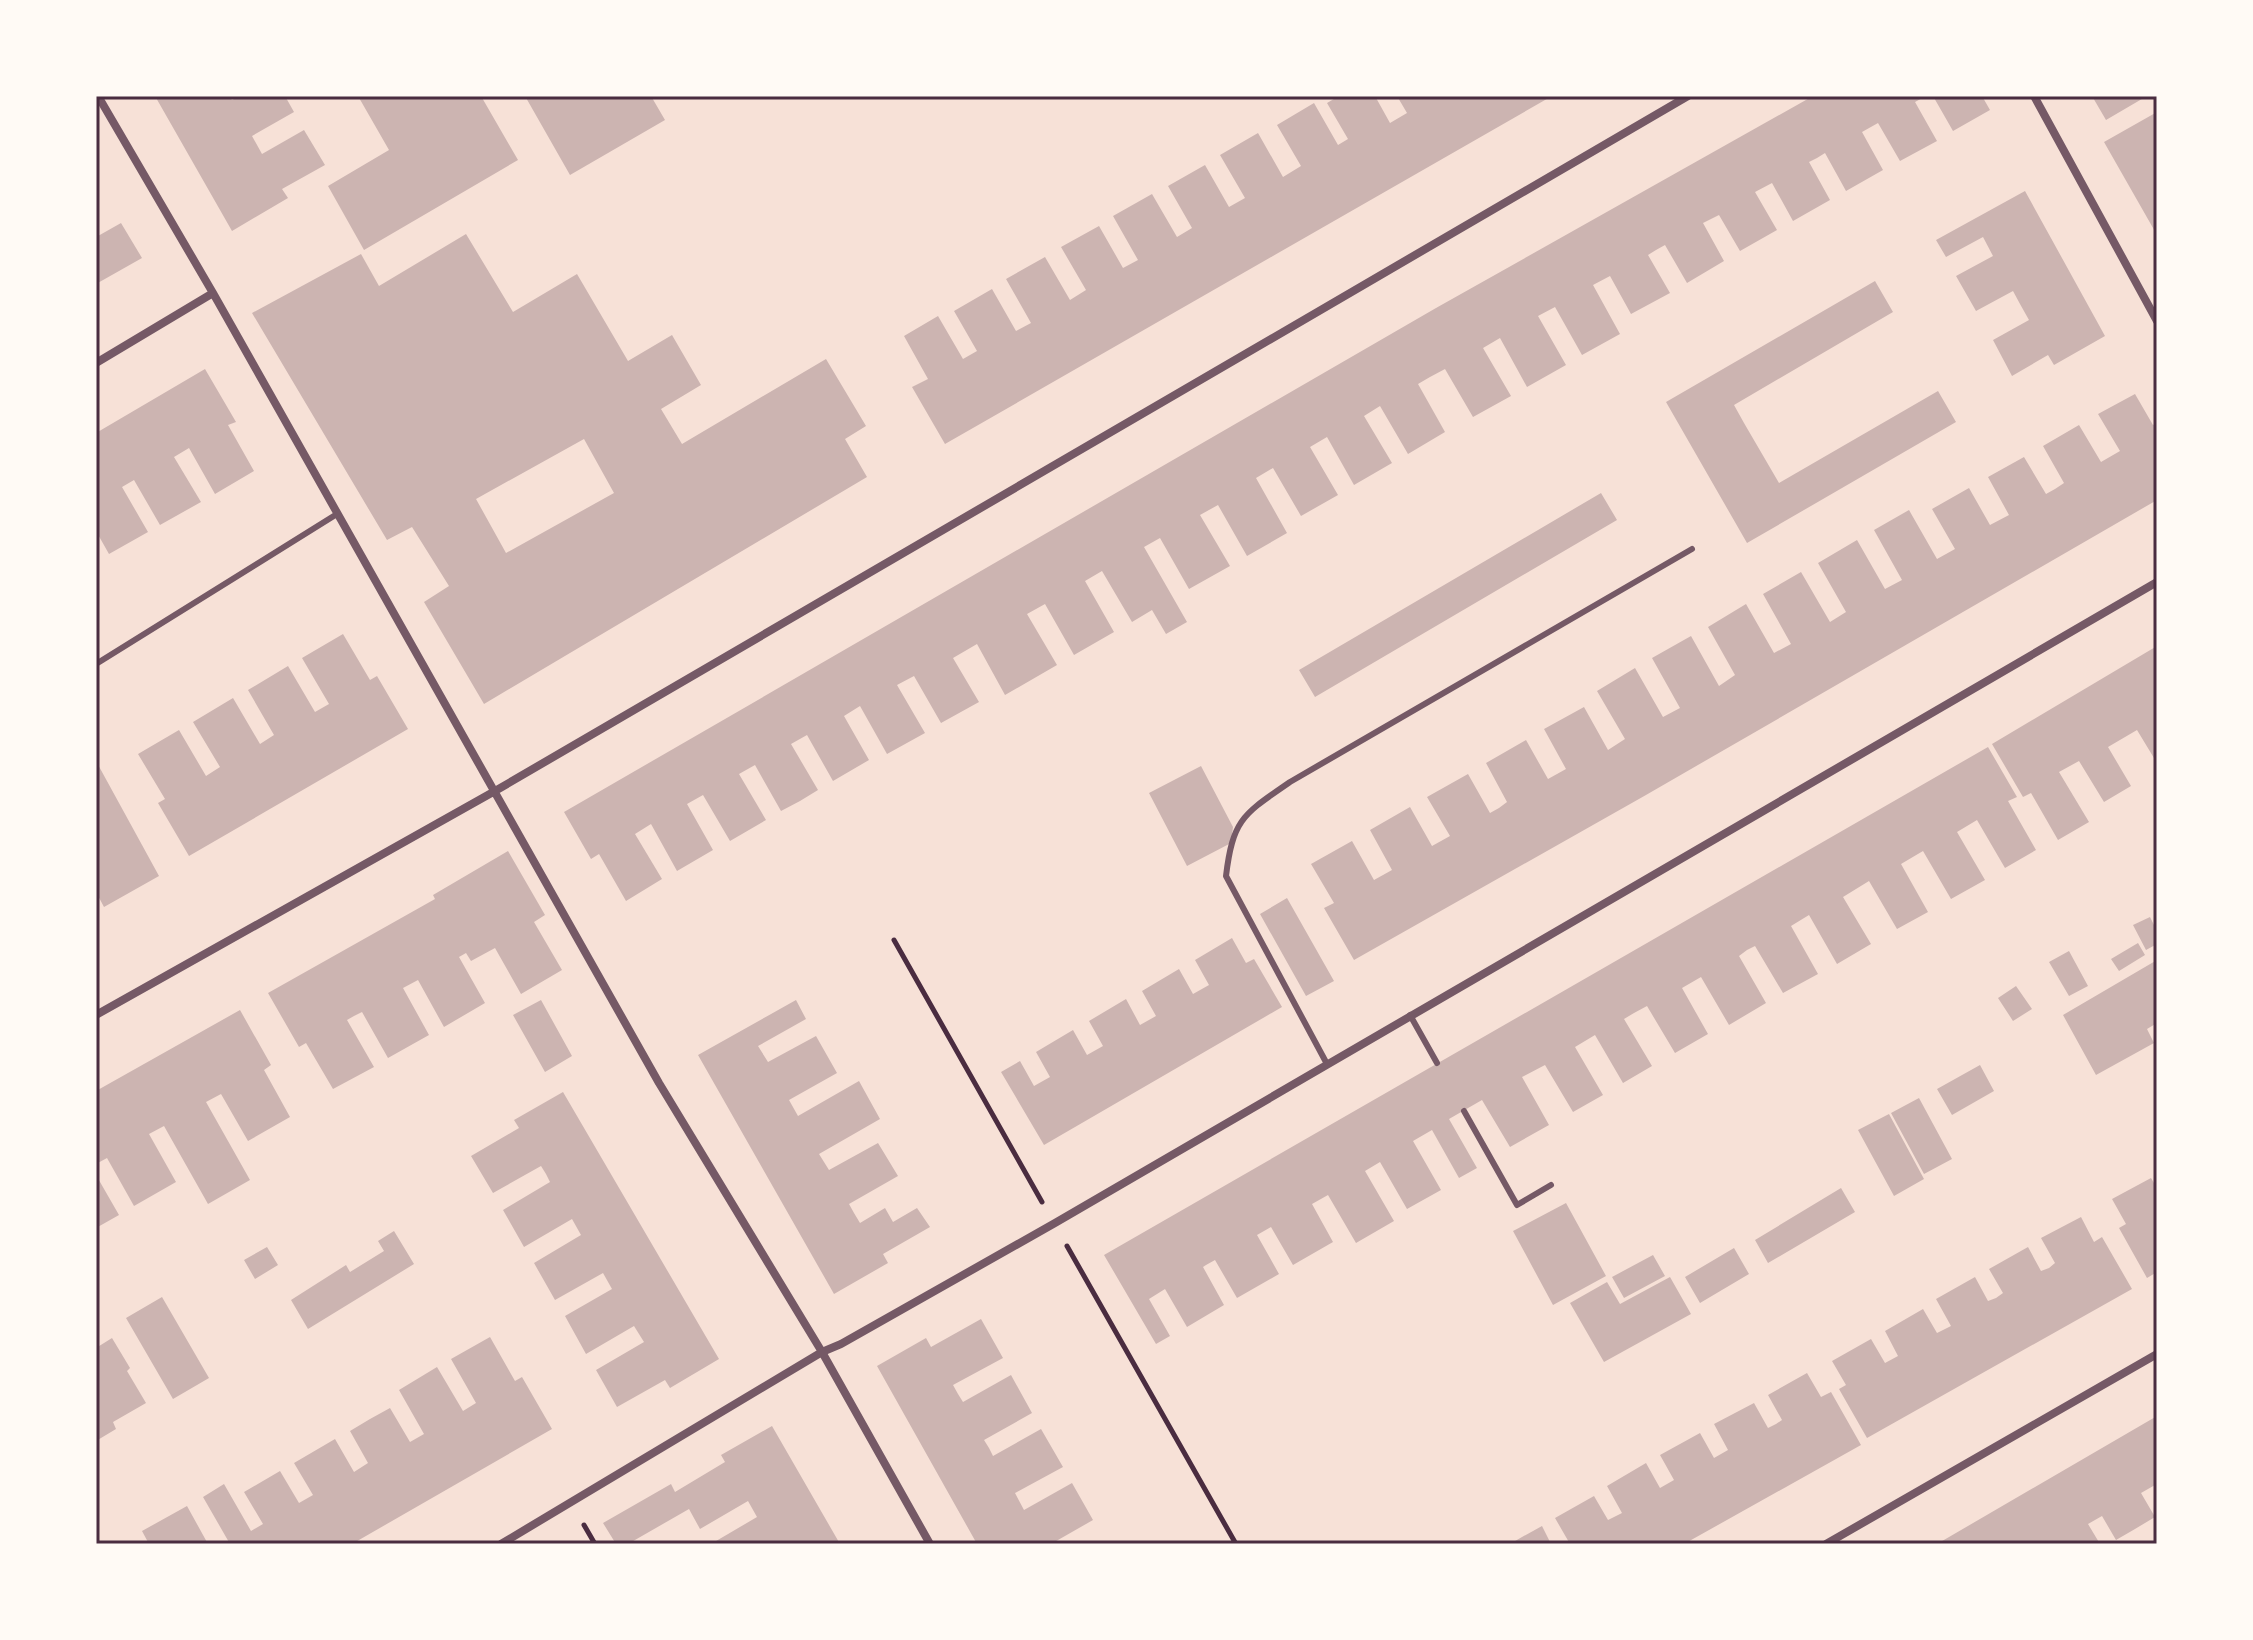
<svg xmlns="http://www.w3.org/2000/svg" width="2253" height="1640" viewBox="0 0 2253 1640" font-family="Inter,sans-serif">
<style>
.building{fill:#ccb4b1;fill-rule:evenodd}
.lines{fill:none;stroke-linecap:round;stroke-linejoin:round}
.path{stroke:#4a2c40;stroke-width:5}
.service{stroke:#755966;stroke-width:6}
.minor{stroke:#755966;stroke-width:8}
.neatline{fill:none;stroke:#4a2c40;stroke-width:3}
</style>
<rect width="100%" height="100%" fill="#f7e1d7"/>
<path class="building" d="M 155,96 L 229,96 L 232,100 L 240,96 L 285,96 L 294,112 L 252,136 L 262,154 L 304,130 L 325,165 L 282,189 L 288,198 L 232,231 Z
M 358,96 L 481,96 L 518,160 L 364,250 L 328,186 L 389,150 Z
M 525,96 L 651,96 L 665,120 L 570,175 Z
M 1339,96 L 1375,96 L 1390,123 L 1407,113 L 1397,96 L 1552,96 L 945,444 L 912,387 L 928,379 L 904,336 L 938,316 L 963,359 L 977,351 L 954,311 L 992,289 L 1016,331 L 1031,323 L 1006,279 L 1045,257 L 1070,300 L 1086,290 L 1061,247 L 1099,226 L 1123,268 L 1138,260 L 1113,216 L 1152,194 L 1177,237 L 1192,228 L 1168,186 L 1205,165 L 1229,207 L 1245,198 L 1220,155 L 1258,133 L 1283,177 L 1301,166 L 1277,125 L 1314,103 L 1338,145 L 1348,139 L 1327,103 Z
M 1813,96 L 1926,96 L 1915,102 L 1937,141 L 1900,161 L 1878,123 L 1862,132 L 1883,170 L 1846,191 L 1825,153 L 1817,158 L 1809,162 L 1830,200 L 1793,221 L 1772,183 L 1755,192 L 1777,230 L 1740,251 L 1719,215 L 1703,223 L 1724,261 L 1687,283 L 1665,245 L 1656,250 L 1648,255 L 1670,293 L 1631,314 L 1610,276 L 1593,285 L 1620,334 L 1582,355 L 1555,307 L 1538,316 L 1566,365 L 1527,387 L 1500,338 L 1483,348 L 1511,396 L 1473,417 L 1445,369 L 1430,377 L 1418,384 L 1445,432 L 1408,454 L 1380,406 L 1364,416 L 1392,463 L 1354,485 L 1327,437 L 1310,447 L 1338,495 L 1301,516 L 1273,468 L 1256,478 L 1287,533 L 1247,556 L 1218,505 L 1200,515 L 1230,566 L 1189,589 L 1160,538 L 1144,547 L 1187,622 L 1166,634 L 1152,610 L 1132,622 L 1102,571 L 1085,581 L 1114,632 L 1074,655 L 1045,604 L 1027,614 L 1057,665 L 1005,695 L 977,644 L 953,658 L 979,702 L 941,723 L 914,676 L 897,685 L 925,733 L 887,754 L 860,706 L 844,716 L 869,760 L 833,781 L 807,735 L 791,744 L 818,790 L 800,801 L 781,811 L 755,765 L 739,774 L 766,820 L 730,841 L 703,795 L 687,804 L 713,850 L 677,871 L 651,824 L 635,834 L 662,879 L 626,901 L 599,854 L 591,859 L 564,812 L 1436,308 Z
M 1933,96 L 1982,96 L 1990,110 L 1953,131 Z
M 2092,96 L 2147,96 L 2106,120 Z
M 2157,112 L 2157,235 L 2104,142 Z
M 2025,191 L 2105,336 L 2054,365 L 2048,355 L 2012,376 L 1993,340 L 2029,320 L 2020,304 L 2013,291 L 1976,311 L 1956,276 L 1993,256 L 1983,237 L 1946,257 L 1936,240 Z
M 121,223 L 142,258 L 96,284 L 96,233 L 98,236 Z
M 466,234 L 513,312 L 577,274 L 628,361 L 672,335 L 701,385 L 661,409 L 682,444 L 826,359 L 866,426 L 845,439 L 867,477 L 484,704 L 424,602 L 449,586 L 412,527 L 387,540 L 252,313 L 361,254 L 379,286 ZM 584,439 L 614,493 L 506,553 L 476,499 Z
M 1875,281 L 1893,312 L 1734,405 L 1744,423 L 1779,483 L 1938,391 L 1956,422 L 1747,543 L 1666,402 Z
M 205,369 L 236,422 L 228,425 L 254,471 L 215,494 L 189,448 L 174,457 L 201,502 L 160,525 L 134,480 L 122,487 L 148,532 L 109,554 L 96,531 L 96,433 Z
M 2135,394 L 2153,425 L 2157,423 L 2157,500 L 1646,795 L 1354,960 L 1324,908 L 1334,903 L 1311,864 L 1352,841 L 1374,880 L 1392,870 L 1370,830 L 1410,807 L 1432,846 L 1450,836 L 1427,797 L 1468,774 L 1490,813 L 1499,808 L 1507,802 L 1486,763 L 1526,740 L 1548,779 L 1566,769 L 1544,729 L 1584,707 L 1608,750 L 1625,739 L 1597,691 L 1635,668 L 1663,717 L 1680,708 L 1652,658 L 1691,636 L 1719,686 L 1735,675 L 1708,627 L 1746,604 L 1774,653 L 1791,644 L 1763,594 L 1801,572 L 1830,622 L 1846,612 L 1818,563 L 1857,540 L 1885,589 L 1902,580 L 1874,530 L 1909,510 L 1937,559 L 1955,549 L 1932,509 L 1969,488 L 1990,525 L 2009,515 L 1988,477 L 2024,457 L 2046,494 L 2055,489 L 2064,483 L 2043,446 L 2079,425 L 2101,462 L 2120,451 L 2098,414 Z
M 1601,493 L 1617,520 L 1315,697 L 1299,670 Z
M 343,634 L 370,680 L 377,676 L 408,729 L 189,856 L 158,803 L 165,799 L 138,754 L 179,730 L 206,776 L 220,767 L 193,722 L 233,698 L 260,744 L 274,735 L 248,690 L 288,666 L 315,712 L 329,704 L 302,658 Z
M 2157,646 L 2157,763 L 2137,730 L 2108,747 L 2131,786 L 2104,802 L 2079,761 L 2059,772 L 2089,822 L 2058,840 L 2031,793 L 2023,797 L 1992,744 Z
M 1988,747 L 2017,797 L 2008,801 L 2036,850 L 2005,868 L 1977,820 L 1957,832 L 1985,880 L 1951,899 L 1923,851 L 1901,864 L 1928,912 L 1897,929 L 1869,881 L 1843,897 L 1871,944 L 1837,964 L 1809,915 L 1791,926 L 1818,974 L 1783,993 L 1755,946 L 1747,950 L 1739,956 L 1766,1003 L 1729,1025 L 1701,977 L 1682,988 L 1708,1034 L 1675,1053 L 1647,1006 L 1634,1013 L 1624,1019 L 1652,1066 L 1623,1083 L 1595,1035 L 1575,1047 L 1603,1095 L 1573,1112 L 1545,1065 L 1522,1077 L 1549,1125 L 1510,1147 L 1482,1100 L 1449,1119 L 1477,1168 L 1459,1178 L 1432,1130 L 1413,1141 L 1441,1190 L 1407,1209 L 1380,1162 L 1365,1171 L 1394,1221 L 1356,1243 L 1328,1195 L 1312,1204 L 1333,1242 L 1293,1265 L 1271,1227 L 1257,1235 L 1279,1274 L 1237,1298 L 1215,1260 L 1206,1265 L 1203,1267 L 1224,1305 L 1187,1327 L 1165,1289 L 1149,1299 L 1170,1336 L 1156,1344 L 1104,1255 Z
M 96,761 L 159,876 L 104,907 L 96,892 Z
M 1201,766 L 1233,827 L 1231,843 L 1187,866 L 1149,793 Z
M 508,851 L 545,915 L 534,922 L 562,970 L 521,994 L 495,948 L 471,961 L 466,953 L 459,957 L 485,1003 L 444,1027 L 418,980 L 403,988 L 429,1035 L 388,1058 L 362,1012 L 354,1016 L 347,1020 L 374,1067 L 333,1089 L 306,1043 L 299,1047 L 268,993 L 435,899 L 433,895 Z
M 1287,898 L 1334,981 L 1306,996 L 1260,914 Z
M 2150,917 L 2157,931 L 2157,944 L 2146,950 L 2133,925 Z
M 1232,938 L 1246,963 L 1254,959 L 1282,1007 L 1044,1145 L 1001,1072 L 1020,1061 L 1034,1086 L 1050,1077 L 1036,1052 L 1073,1030 L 1087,1055 L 1103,1046 L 1089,1021 L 1126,999 L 1140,1025 L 1156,1016 L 1142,991 L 1179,969 L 1193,994 L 1209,985 L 1195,960 Z
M 2138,943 L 2145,955 L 2119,971 L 2111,959 Z
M 2069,951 L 2088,986 L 2069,996 L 2049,962 Z
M 2157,960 L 2157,1023 L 2147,1029 L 2154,1043 L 2096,1075 L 2063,1015 Z
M 2016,986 L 2032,1009 L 2013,1021 L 1998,998 Z
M 541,1000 L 572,1056 L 545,1072 L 513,1015 Z
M 796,1000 L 806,1019 L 758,1046 L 768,1062 L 816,1036 L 837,1073 L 789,1100 L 798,1116 L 859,1081 L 880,1119 L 819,1154 L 829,1170 L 878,1143 L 898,1176 L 849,1204 L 854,1213 L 860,1223 L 885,1208 L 893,1222 L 917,1208 L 930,1227 L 883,1254 L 888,1263 L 834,1294 L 698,1055 Z
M 240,1010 L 271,1065 L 264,1070 L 290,1117 L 248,1141 L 221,1094 L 206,1102 L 250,1180 L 208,1204 L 164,1126 L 149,1134 L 176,1182 L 134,1206 L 107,1158 L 96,1164 L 96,1091 Z
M 1980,1065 L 1994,1091 L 1952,1115 L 1937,1089 Z
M 563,1092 L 719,1359 L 670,1388 L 665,1380 L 617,1407 L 596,1370 L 644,1342 L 634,1326 L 586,1354 L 565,1316 L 612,1289 L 603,1273 L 555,1300 L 534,1263 L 581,1235 L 572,1219 L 524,1247 L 503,1210 L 550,1182 L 546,1174 L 541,1166 L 493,1193 L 471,1156 L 519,1128 L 514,1120 Z
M 1919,1098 L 1952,1159 L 1924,1174 L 1891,1113 Z
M 1889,1114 L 1924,1179 L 1894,1196 L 1858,1130 Z
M 96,1175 L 119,1215 L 96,1228 Z
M 2151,1178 L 2157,1188 L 2157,1272 L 2147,1278 L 2119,1228 L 2126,1224 L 2112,1199 Z
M 1841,1188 L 1855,1212 L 1768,1263 L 1755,1240 Z
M 1566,1203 L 1606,1276 L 1553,1305 L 1513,1231 Z
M 2081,1217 L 2094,1242 L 2102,1237 L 2132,1289 L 1867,1438 L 1839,1389 L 1846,1385 L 1832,1361 L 1871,1339 L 1885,1363 L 1898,1356 L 1885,1331 L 1923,1309 L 1937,1333 L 1951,1326 L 1936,1299 L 1975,1277 L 1988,1301 L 1996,1298 L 2003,1293 L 1989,1269 L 2028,1247 L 2041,1271 L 2049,1268 L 2055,1263 L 2041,1238 Z
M 394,1231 L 414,1264 L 308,1329 L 291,1300 L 346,1265 L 350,1272 L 384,1251 L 378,1241 Z
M 267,1247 L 278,1265 L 255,1279 L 244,1260 Z
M 1734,1248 L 1749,1274 L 1700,1303 L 1685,1277 Z
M 1653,1255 L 1665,1276 L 1624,1298 L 1612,1277 Z
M 1670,1277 L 1691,1314 L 1604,1362 L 1570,1303 L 1607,1282 L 1620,1304 Z
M 162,1297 L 209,1378 L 173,1399 L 126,1318 Z
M 981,1319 L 1003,1358 L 953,1385 L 958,1394 L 963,1402 L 1011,1375 L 1032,1413 L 984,1440 L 989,1448 L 993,1456 L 1041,1429 L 1063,1467 L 1015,1493 L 1024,1510 L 1072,1483 L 1093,1520 L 1051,1544 L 977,1544 L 877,1366 L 926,1338 L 931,1347 Z
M 490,1337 L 515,1381 L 522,1377 L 552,1429 L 352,1544 L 230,1544 L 203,1497 L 224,1484 L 251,1531 L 263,1524 L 244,1492 L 280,1471 L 299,1503 L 313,1495 L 294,1463 L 335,1439 L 354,1472 L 368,1463 L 350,1431 L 370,1419 L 390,1408 L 410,1442 L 424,1434 L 399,1390 L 437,1367 L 463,1411 L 476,1403 L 451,1359 Z
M 112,1338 L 130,1368 L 127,1371 L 146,1403 L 113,1422 L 116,1429 L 96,1441 L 96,1400 L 99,1398 L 96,1388 L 99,1387 L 96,1381 L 96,1348 Z
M 1807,1373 L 1821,1397 L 1831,1392 L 1861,1445 L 1684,1544 L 1570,1544 L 1555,1518 L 1594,1496 L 1608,1520 L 1622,1513 L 1607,1486 L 1646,1463 L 1660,1488 L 1674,1480 L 1660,1455 L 1700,1433 L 1714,1458 L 1728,1450 L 1714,1424 L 1754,1403 L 1768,1428 L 1776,1424 L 1782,1420 L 1768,1395 Z
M 2157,1416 L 2157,1489 L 2155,1485 L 2141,1493 L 2155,1517 L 2135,1529 L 2116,1540 L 2102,1516 L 2088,1524 L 2100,1544 L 1937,1544 Z
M 772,1426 L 840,1544 L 711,1544 L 757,1517 L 748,1501 L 700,1529 L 689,1509 L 628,1544 L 616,1544 L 603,1523 L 671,1484 L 675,1492 L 725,1462 L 721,1455 Z
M 187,1506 L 208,1544 L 149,1544 L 142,1531 Z
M 1542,1526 L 1551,1544 L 1510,1544 L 1522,1537 Z"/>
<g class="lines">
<path class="path" d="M 894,940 L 1042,1202
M 1067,1246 L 1236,1544
M 584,1525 L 595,1544"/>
<path class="service" d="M 96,664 L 337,514
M 1410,1015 L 1437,1063
M 1327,1064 L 1226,876 C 1233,818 1244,814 1290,782 L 1692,549
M 1464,1111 L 1517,1205 L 1551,1185"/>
<path class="minor" d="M 98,96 L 213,293 L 659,1083 L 822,1352 L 930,1544
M 2034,96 L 2157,321
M 96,363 L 213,293
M 96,1015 L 495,791 L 1688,96
M 501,1544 L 822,1352 L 841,1344 L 1055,1223 L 2157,582
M 1826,1544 L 2157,1354"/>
</g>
<rect width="2253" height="1640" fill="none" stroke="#fffaf5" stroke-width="196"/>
<rect x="98" y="98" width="2057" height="1444" class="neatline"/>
</svg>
